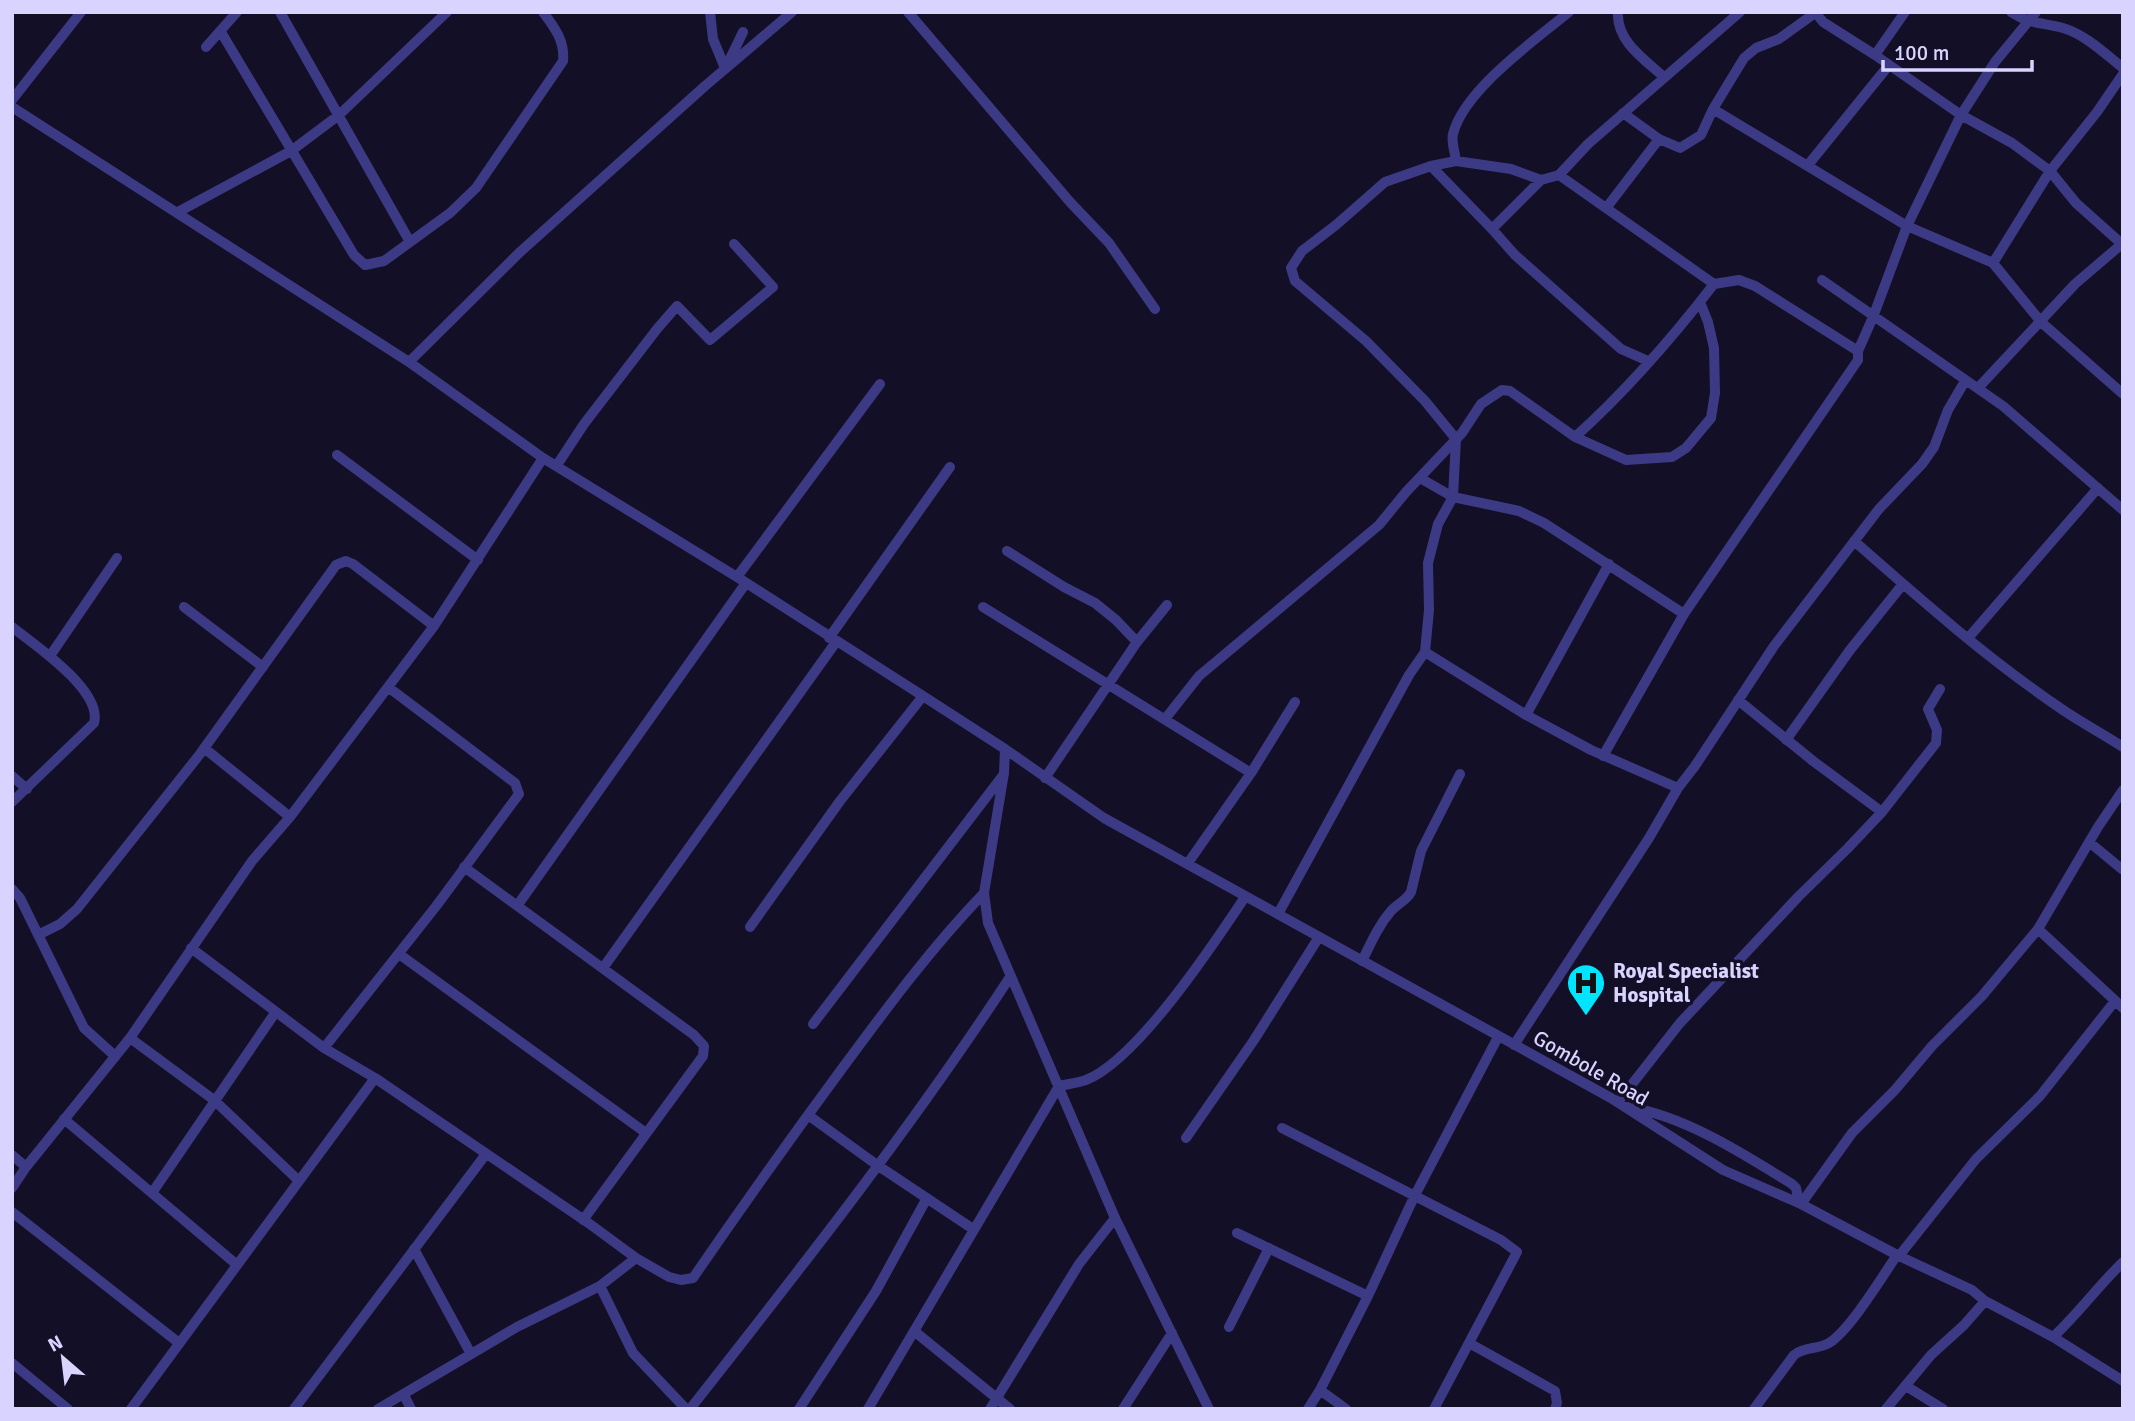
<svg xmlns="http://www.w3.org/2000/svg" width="2135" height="1421" viewBox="0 0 2135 1421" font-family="Signika,sans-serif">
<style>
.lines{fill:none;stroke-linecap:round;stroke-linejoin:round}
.minor{stroke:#3d3a85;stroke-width:10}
.labels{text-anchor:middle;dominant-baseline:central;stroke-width:7;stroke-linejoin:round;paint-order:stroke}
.poi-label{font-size:21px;font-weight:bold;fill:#d9d4ff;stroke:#130f26;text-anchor:start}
.street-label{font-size:21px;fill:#d9d4ff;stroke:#130f26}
</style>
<rect width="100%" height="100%" fill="#130f26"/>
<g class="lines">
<path class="minor" d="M 280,12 L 410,242
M 710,12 L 713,39 L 725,68
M 908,12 L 1070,202 L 1109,243 L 1155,309
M 1618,12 C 1616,41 1644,59 1664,77
M 2011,12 C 2031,25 2042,22 2063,28 C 2086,35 2104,53 2123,68
M 2036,12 L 1995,62 L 1961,115 L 2012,143 L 2050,171 L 2076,203 L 2123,245
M 221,32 L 354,255 L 365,265 L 384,261 L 450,213 L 476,188 L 563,61 C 565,41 555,28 543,12
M 206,47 L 237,12
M 1875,55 L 1905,12
M 727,65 L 743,32
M 12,100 L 81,12
M 12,107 L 409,362 L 543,458 L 737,577 L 923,696 L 1005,749 L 1104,818 L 1611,1098 L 1723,1170 L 1801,1204 L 1899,1256 L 1972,1290 L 1985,1301 L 2053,1337 L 2123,1381
M 1713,109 L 1907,226 L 1993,263 L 2041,322 L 2123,394
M 1623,113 L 1659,139 L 1680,148 L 1701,135 L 1713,109 L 1744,58 L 1756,48 L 1779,39 L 1815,13
M 1456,161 C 1455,152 1451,142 1453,134 C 1464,90 1535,40 1569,12
M 1808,165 L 1889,65
M 1431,166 L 1492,229
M 1559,175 L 1714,284
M 1607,207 L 1659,139
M 178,212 L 291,151 L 339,115 L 447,12
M 1993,263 L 2050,171 L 2097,112 L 2123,74
M 1822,280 L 2003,406 L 2123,510
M 1648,361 L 1621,349 L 1515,255 L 1492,229 L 1541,180 L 1559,175 L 1588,144 L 1740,12
M 409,362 L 519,253 L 705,86 L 792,12
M 1978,388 L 2075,284 L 2123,243
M 1575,437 C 1625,392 1673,337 1714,284 L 1739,280 L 1755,286 L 1858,351
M 337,455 L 478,560
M 557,465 L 584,424 L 657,329 L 677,306 L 710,340 L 773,287 L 734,244
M 1420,478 L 1453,497 L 1519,511 L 1544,523 L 1684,614
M 1854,541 C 1921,600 1989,660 2063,710 C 2082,723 2103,734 2123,747
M 1007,551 L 1064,587 L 1095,603 L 1116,620 L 1137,642
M 737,577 L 880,384
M 184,607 L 263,667
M 983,607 L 1251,773
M 12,627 C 35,645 103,691 94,723 L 12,802
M 1969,637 L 2098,488
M 829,638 L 950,467
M 1425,652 L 1526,715 L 1591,750 L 1678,788
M 50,656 L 117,558
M 1738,700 L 1813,761 L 1882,812
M 1526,715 L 1609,564
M 1165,719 L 1199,676 L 1379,525 L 1406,492 L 1462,433 L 1481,404 L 1502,390 L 1510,391 L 1575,437 L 1626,460 L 1672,457 L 1686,448 L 1711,418 L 1715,393 L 1714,348 L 1708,322 L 1700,302
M 1786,740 L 1850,650 L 1903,584
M 204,748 L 290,817
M 1005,749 L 1004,773 L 984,893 L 988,923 L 1115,1218 L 1209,1409
M 1603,756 L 1684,614 L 1858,360 L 1858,351 L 1873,317 L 1907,226 L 1961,115 L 1875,55 L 1823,22 L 1815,12
M 12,776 L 27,789
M 1045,778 L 1137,642 L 1167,605
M 2089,842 L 2123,870
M 1188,863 L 1251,773 L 1295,702
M 464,867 L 694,1035 L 704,1046 L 703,1056 L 583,1220
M 12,889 L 20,898 L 84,1028 L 115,1056
M 517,906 L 746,583
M 1278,914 L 1409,675 L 1425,652 L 1429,610 L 1428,563 L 1438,524 L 1453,497 L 1456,439 L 1425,401 L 1366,341 L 1295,281 L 1291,268 L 1302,251 L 1336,225 L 1385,182 L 1431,166 L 1456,161 L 1511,169 L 1541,180
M 750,927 L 840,801 L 923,696
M 2038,929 L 2123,1008
M 38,935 L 60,924 L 77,909 L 200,754 L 336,565 L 346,561 L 353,564 L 434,626
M 191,948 L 324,1048 L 375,1078 L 587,1222 L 636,1258 L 669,1277 L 681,1280 L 693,1278 C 741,1208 790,1139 841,1070 C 886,1009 931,948 984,893
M 399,954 L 646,1133
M 1362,961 C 1371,943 1378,926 1391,911 C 1397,904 1406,901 1411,892 L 1421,851 L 1460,774
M 603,968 L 836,642
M 813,1024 L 1004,774
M 130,1038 L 214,1100 L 298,1180
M 1514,1045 L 1649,838 L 1678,788 L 1695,766 L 1774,646 L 1879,509 L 1922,464 L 1934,447 L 1948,410 L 1965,381
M 324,1048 L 437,905 L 519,794 L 515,783 L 388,687
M 1618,1102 L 1680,1023 L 1799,896 L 1847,849 L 1882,812 L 1936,743 L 1937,730 L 1928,709 L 1940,689
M 1627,1107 C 1683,1115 1744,1154 1792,1184 L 1796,1188 L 1799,1203
M 808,1115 L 877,1165 L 973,1229
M 64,1119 L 236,1264
M 1282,1128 L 1501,1240 L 1517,1252 L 1434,1409
M 1186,1138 L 1254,1040 L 1319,937
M 12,1155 L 26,1167
M 12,1188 L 26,1167 L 130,1038 L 252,861 L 290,817 L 434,626 L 543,458
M 152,1193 L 275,1013
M 1801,1204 L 1852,1133 L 1895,1090 L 1932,1046 L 1982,996 L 2038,929 L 2098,827 L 2123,790
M 12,1212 L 179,1343
M 1237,1233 L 1368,1296
M 414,1249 L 471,1354
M 1899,1256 L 1976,1159 L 2040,1096 L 2115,1001
M 600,1286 L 633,1353 L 686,1409
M 1229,1327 L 1269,1248
M 914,1331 L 1010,1409
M 2053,1337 C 2078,1314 2098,1286 2123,1262
M 1469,1343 L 1555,1391 L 1557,1403 L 1555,1409
M 12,1363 L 68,1409
M 1906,1386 L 1943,1409
M 404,1395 L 411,1409
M 131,1409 L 375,1078
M 294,1409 L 486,1154
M 378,1409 L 517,1327 L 600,1286 L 636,1258
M 690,1409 C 801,1268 912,1127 1010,977
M 799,1409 L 876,1291 L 927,1198
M 868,1409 L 1059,1086 C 1068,1084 1077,1083 1086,1080 C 1137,1060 1213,945 1245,897
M 990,1409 L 1079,1264 L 1115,1218
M 1123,1409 L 1172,1333
M 1308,1409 L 1320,1390
M 1346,1409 L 1320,1390 L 1368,1296 L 1414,1197 L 1498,1037
M 1754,1409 L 1794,1355 C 1805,1346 1817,1350 1829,1343 C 1850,1330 1882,1277 1897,1255
M 1886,1409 L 1931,1355 L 1964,1325 L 1985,1301"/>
</g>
<defs>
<symbol id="hospital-pin" viewBox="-11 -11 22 30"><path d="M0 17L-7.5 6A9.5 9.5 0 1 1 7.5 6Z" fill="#00e5ff" stroke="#130f26"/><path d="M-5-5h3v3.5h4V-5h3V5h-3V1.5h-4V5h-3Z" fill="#111"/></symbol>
</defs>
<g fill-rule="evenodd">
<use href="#hospital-pin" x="1564" y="961" width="44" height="60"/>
</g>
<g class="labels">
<g class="poi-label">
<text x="1613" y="971">Royal Specialist<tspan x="1613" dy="24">Hospital</tspan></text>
</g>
<g class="street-label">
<text transform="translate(1591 1068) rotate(30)">Gombole Road</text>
</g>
</g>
<rect width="2135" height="1421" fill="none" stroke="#d9d4ff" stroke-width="28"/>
<g transform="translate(63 1358) rotate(332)" stroke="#130f26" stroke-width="5" paint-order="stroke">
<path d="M0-5L12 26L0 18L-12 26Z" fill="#d9d4ff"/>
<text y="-10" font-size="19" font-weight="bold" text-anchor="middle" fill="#d9d4ff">N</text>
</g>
<path d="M1883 60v10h149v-10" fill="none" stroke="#d9d4ff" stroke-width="3.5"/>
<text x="1894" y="60" font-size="21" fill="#d9d4ff" stroke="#130f26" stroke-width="5" paint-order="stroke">100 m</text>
</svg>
